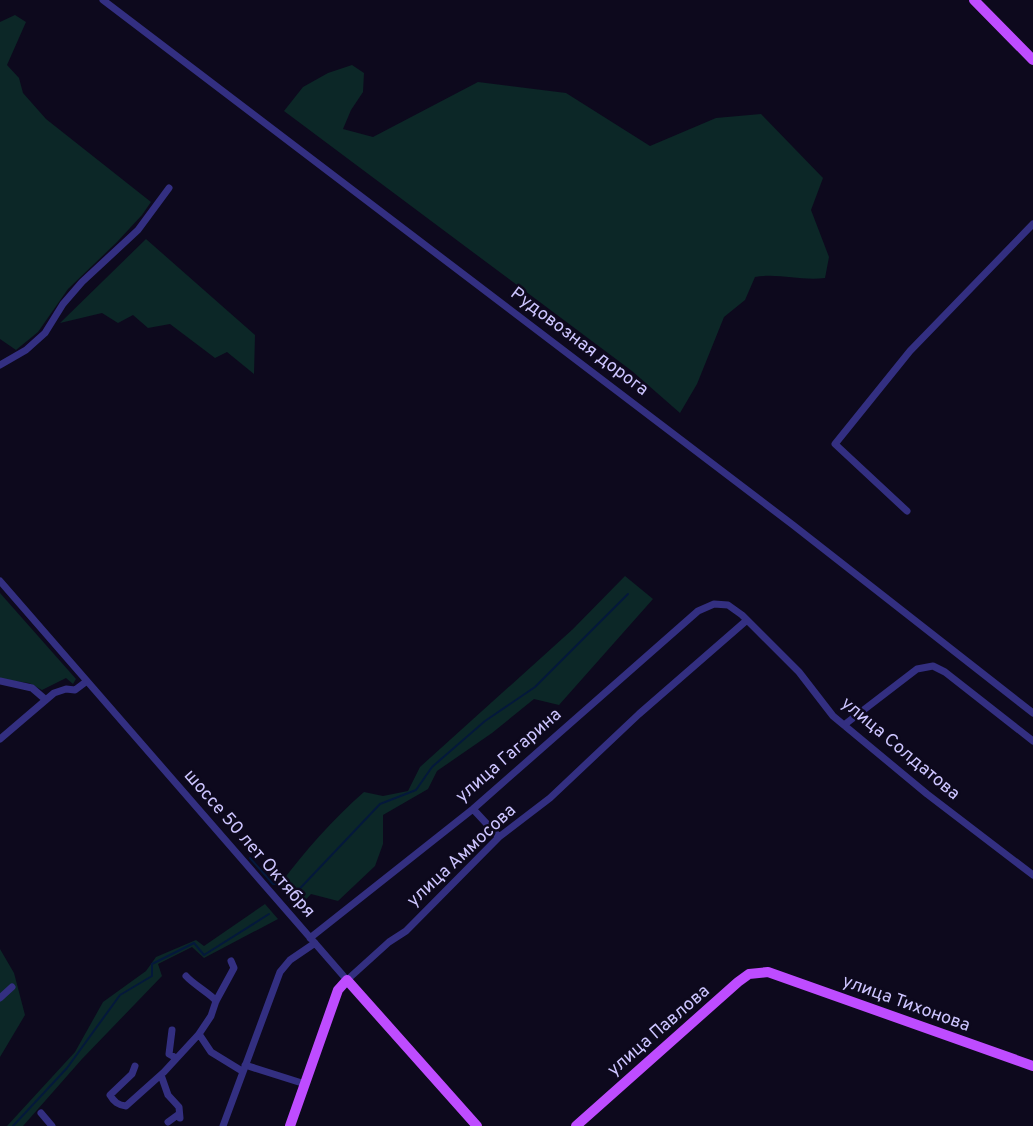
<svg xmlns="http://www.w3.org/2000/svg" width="1033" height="1126" viewBox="0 0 1033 1126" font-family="Overpass,sans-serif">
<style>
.green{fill:#0c2727}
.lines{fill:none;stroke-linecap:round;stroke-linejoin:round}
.stream{stroke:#04183b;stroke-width:2}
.minor{stroke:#332f81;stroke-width:7}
.major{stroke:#be4cff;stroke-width:10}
.labels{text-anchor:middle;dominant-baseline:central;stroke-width:5;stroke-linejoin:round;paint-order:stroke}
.street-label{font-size:18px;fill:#cdc5ff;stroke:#0d091d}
</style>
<rect width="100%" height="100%" fill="#0d091d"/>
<path class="green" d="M 15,15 L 26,22 L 7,65 L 19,78 L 23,93 L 46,119 L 151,202 L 142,215 L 117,242 L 68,289 L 38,332 L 16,350 L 0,339 L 0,22 Z
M 352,65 L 364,73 L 363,92 L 351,110 L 343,129 L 373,137 L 478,82 L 566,93 L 650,146 L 716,118 L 761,114 L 823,178 L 811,210 L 829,257 L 825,278 C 801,281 779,273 755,277 L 745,300 L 724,317 L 697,384 L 680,413 L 632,371 L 284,111 L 303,87 L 328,73 Z
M 146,239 L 255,335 L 254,374 L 227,352 L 215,358 L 170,324 L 148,328 L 133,315 L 118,323 L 102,313 L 60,323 Z
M 625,576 L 653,599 L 559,705 L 534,699 L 492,733 L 437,771 L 428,789 L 383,815 L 383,844 L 375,866 L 338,901 L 311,894 L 298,908 L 280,884 C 306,850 332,820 364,792 L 383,796 L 408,791 L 420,767 L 573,629 Z
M 0,593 L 76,679 L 73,684 L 66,678 L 42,690 L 29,683 L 0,679 Z
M 265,904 L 278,919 L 204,958 L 192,947 L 158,964 L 162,976 L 82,1059 L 23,1126 L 7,1126 L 75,1052 L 103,1002 L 146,971 L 156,957 L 196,940 L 204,946 Z
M 0,949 L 14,973 L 25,1015 L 0,1057 Z"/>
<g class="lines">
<path class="stream" d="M 250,858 L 273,884 L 280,884
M 289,900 L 380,804 L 416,790 L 432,767 L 485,721 L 535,687 L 628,594
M 13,1126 L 67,1068 L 120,995 L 152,976 L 152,964 L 194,943 L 204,955 L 269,914"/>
<path class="minor" d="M 103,0 L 793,525 L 1033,713
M 0,365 L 26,350 L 45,333 L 63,304 L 82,282 L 138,230 L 169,188
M 907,511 L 835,444 L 910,351 L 1033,224
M 0,581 L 347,980 L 389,942 L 406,931 L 499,837 L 550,798 L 639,714 L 747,620
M 0,681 L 32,688 L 46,700
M 844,725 L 917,669 L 933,666 L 945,672 L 1033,741
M 0,739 L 54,693 L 66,689 L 75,690 L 87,681
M 473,809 L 499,837
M 310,938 L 473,809 L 698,611 L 714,604 L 728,605 L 742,615 L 799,672 L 833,716 L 927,794 L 1033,875
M 186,976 C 194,985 211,994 216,1001
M 0,998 L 12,987
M 172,1030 L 169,1054 L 176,1058
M 199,1034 L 211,1052 L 242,1071
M 245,1065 L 305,1084
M 135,1066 L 132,1074 L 110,1095 C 114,1102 118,1105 126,1106 L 164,1072 L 199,1034 L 211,1016 L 216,1001 L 234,968 L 231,961
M 161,1075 L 168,1095 L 179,1107 L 180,1118
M 41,1113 L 52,1126
M 168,1122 L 179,1114
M 223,1126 L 280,972 L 290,960 L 315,943"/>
<path class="major" d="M 974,0 L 1033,60
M 290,1126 L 338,990 L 347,980 L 477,1126
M 576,1126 L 738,982 L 749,974 L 768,972 L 1033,1066"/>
</g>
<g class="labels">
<g class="street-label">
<text transform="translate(579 342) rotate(37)">Рудовозная дорога</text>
<text transform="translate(900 749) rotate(40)">улица Солдатова</text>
<text transform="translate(509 756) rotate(-41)">улица Гагарина</text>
<text transform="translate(249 844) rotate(49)">шоссе 50 лет Октября</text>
<text transform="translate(462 856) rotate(-43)">улица Аммосова</text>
<text transform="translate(906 1004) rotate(20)">улица Тихонова</text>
<text transform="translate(659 1031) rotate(-41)">улица Павлова</text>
</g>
</g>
</svg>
